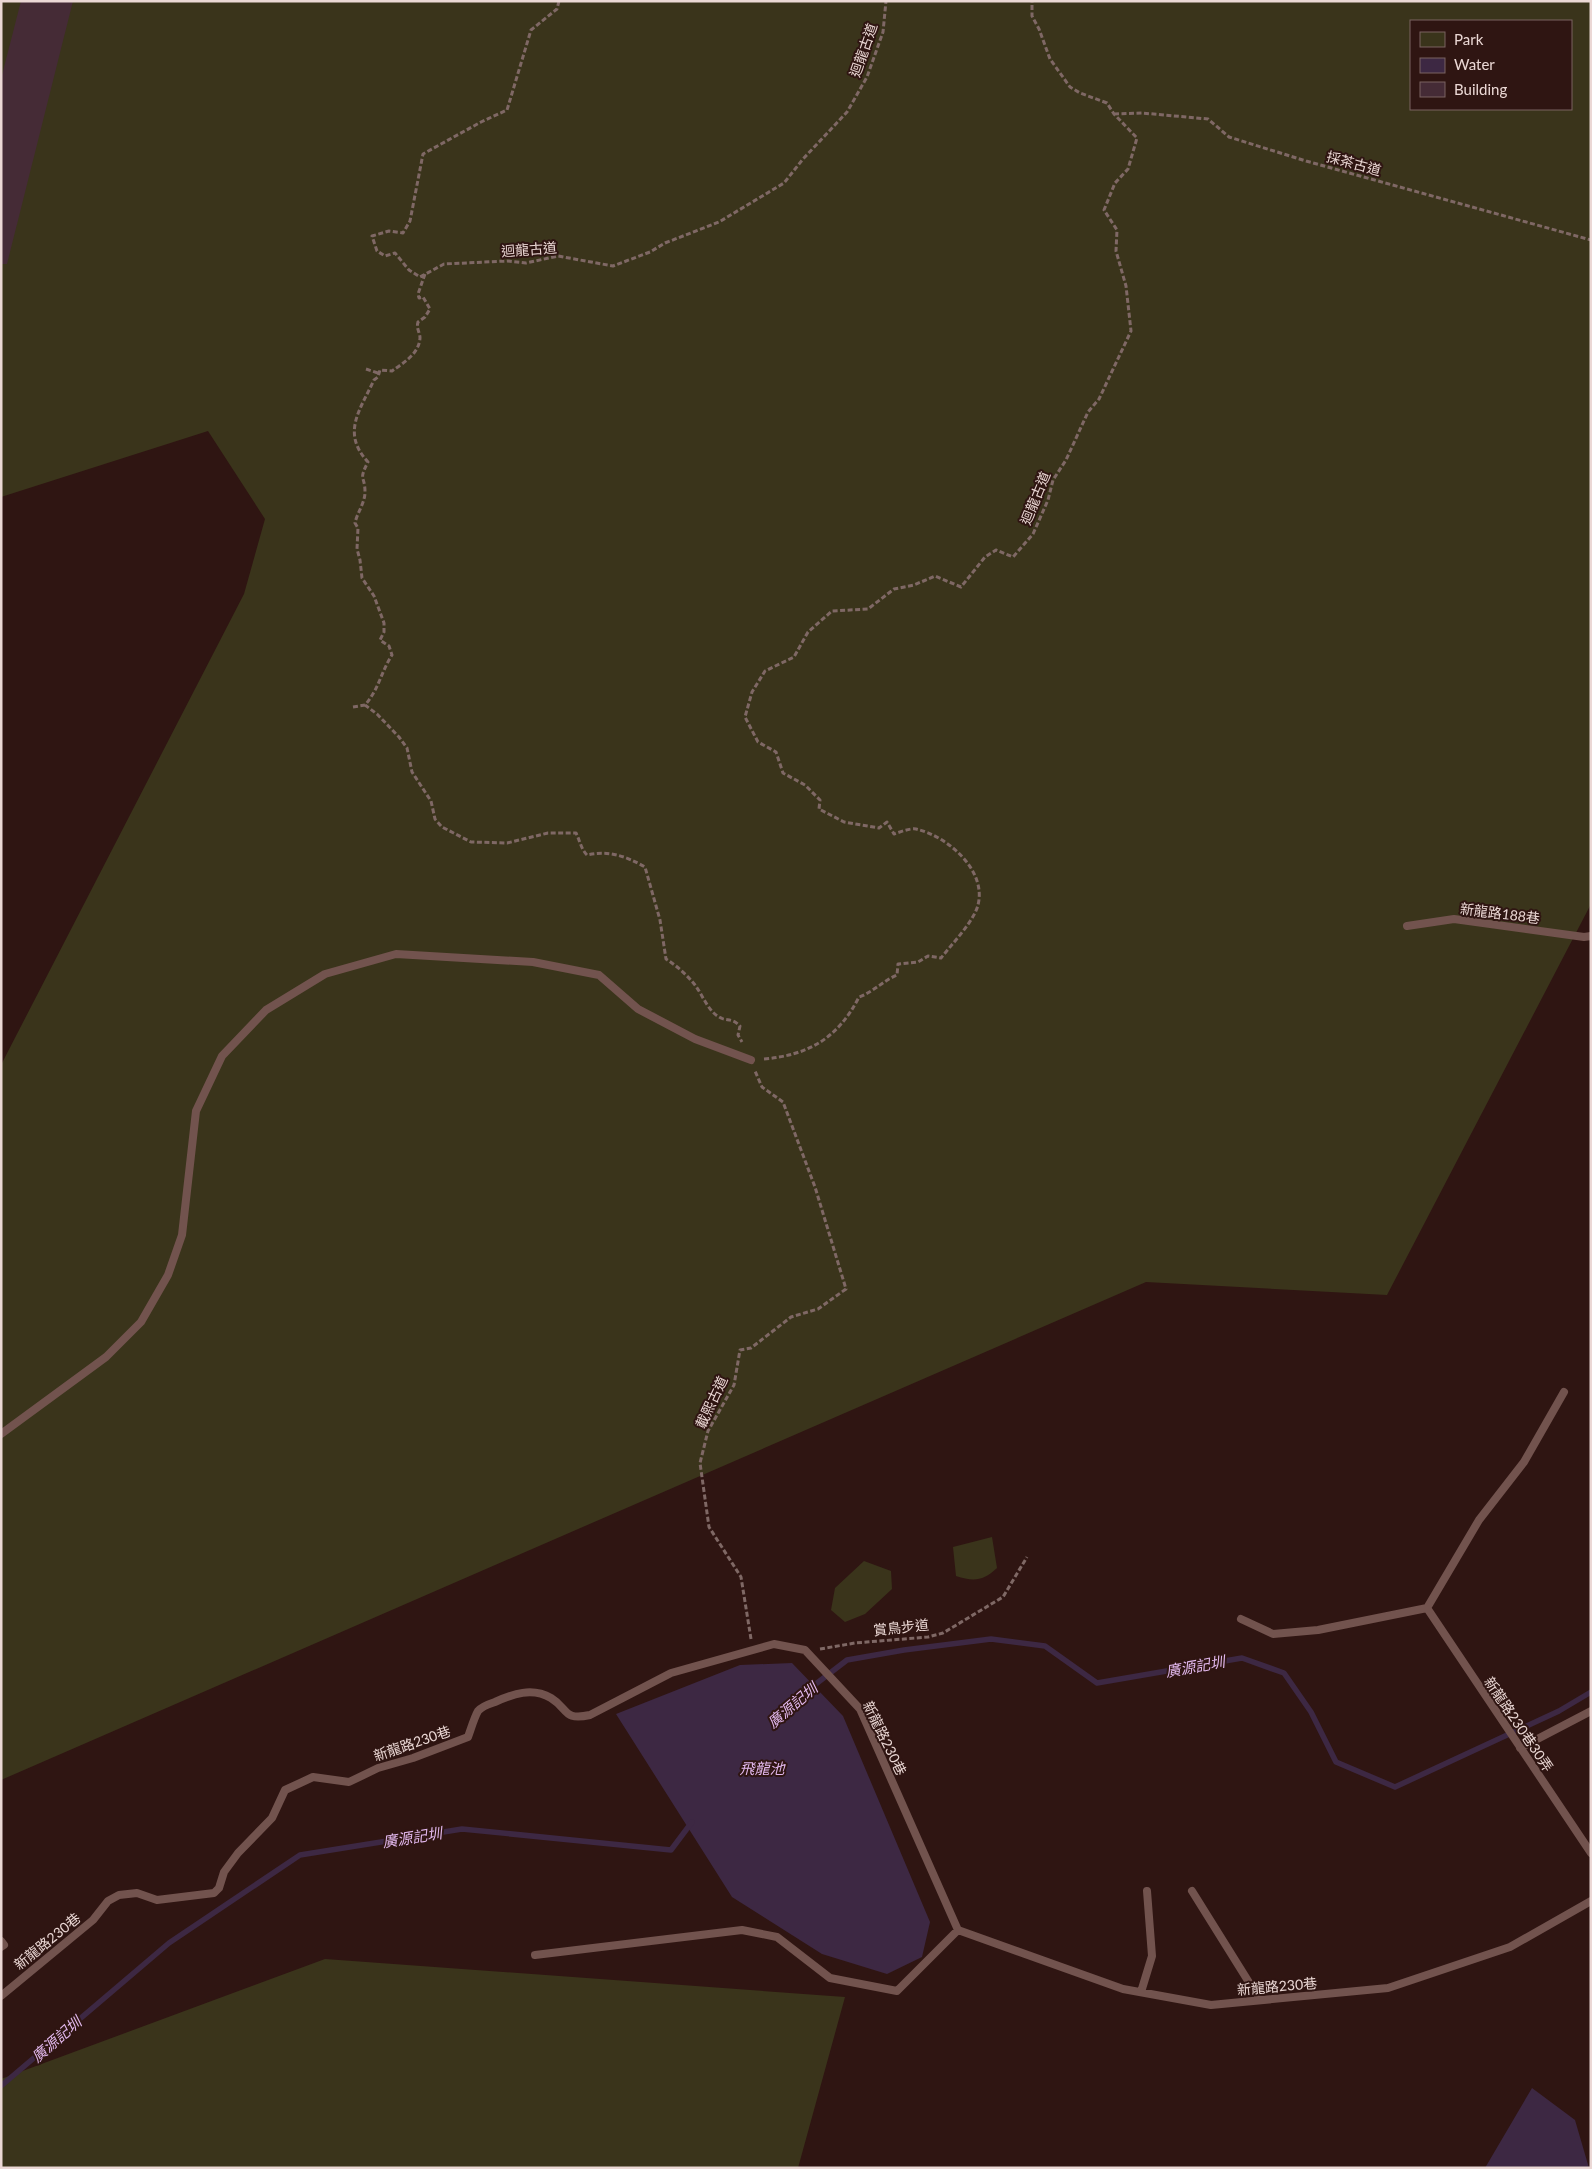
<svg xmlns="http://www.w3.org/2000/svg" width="1592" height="2169" viewBox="0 0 1592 2169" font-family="Lato,'Noto Sans TC',sans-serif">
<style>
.green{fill:#3a341b;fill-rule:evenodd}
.water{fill:#3d2843}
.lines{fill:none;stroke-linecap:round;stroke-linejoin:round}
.stream{stroke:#3d2843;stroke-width:5.5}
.building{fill:#452b36}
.path{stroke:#7f6865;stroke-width:3;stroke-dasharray:5 2.5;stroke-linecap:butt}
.lane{stroke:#72534e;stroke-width:8}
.labels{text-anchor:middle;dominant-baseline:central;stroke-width:4;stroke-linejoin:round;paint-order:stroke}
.street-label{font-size:14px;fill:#ebd8d5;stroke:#2f1512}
.water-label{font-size:15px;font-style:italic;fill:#e1b7ec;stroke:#2f1512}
</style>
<rect width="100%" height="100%" fill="#2f1512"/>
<path class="green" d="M 1,1 L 1591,1 L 1591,904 L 1387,1295 L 1146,1282 L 1,1780 L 1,1065 L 244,594 L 265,519 L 208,431 L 1,497 ZM 1411,21 L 1571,21 L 1571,109 L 1411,109 Z
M 992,1537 L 997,1568 C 983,1581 974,1582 956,1576 L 953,1547 Z
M 864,1561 L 891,1571 L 892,1589 L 865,1614 L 845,1622 L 831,1610 L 835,1588 Z
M 325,1959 L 845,1997 L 798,2168 L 1,2168 L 1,2079 Z"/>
<path class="water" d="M 792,1663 L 843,1716 L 930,1922 L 922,1957 L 887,1974 L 822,1954 L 732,1897 L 616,1714 L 740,1665 Z
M 1532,2088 L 1575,2120 L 1589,2168 L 1485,2168 Z"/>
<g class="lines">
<path class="stream" d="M 808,1690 L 847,1660 L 904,1650 L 991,1639 L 1045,1646 L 1097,1683 L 1242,1658 L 1284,1673 L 1311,1712 L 1336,1762 L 1395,1787 L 1559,1711 L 1591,1692
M 1,2086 L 169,1943 L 300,1855 L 462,1829 L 671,1850 L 692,1822"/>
</g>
<path class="building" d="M 21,1 L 73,1 L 7,264 L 1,264 L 1,79 Z"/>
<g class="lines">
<path class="path" d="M 559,1 L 557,9 L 531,30 L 507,110 L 481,122 L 423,154 L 410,221 L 403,233 L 389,231 L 372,236 L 377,251 L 385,256 L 395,253 L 409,270 L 420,277 L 444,264 L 507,261 L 526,263 L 558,256 L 613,266 L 650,252 L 665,243 L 719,222 L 784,183 L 803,159 L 847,112 L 867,77 L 883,32 L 886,1
M 1114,114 L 1142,113 L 1208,119 L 1229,137 L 1306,161 L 1591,240
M 425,274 L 418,294 L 419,298 L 423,297 L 430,309 L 425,317 L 418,322 C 416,329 420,332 420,338 C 419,354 403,363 392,371 L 380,370 L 378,377 L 374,380 C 360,410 341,433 368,462 C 358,481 365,475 365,492 C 365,503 357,513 355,523 L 358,528 L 357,549 L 360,560 L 362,578 L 374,596 L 384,623 L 384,632 L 380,640 L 389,646 L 392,655 C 381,672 379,689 365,705 L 377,714 L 399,737 L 407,748 L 412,772 L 431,801 L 435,819 L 442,827 L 471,842 L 507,843 L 548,833 L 576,833 C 580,841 581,849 587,855 C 608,850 626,856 645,867 L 660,920 L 666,959 C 677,966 687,975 695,985 C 702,994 708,1011 719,1017 C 727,1022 731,1017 740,1026 L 738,1035 L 742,1042
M 366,369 L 378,373
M 353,707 L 365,705
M 764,1059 C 809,1055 838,1038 859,997 C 873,992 883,981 897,975 L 898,964 L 918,962 L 928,956 L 941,958 C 952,944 974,921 978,905 C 987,870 947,836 916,829 C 910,828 900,832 894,834 L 887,822 L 879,828 L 844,822 L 819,809 L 820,800 L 805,785 L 783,773 L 776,752 L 758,742 L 745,717 L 752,692 L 765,671 L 794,657 L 808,632 L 832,611 L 868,609 L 894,589 L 914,585 L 935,576 L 961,587 L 985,557 L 996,550 L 1013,557 L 1033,534 L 1048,500 L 1053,480 L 1066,460 L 1088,412 L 1099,399 L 1131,331 L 1126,286 L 1116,251 L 1117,230 L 1104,210 L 1115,183 L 1128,169 L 1137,138 L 1114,114 L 1107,103 L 1080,93 L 1070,87 L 1050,59 L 1039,29 L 1032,16 L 1032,1
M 751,1639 L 741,1577 L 709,1527 L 700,1463 L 708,1431 L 734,1385 L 740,1350 L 751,1348 L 791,1317 L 818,1309 L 846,1289 L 815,1187 L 783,1102 L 762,1087 L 755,1071
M 820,1649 L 855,1643 L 928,1637 L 943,1633 L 1003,1597 L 1027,1557"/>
<path class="lane" d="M 1407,926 L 1454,919 L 1584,937 L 1591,936
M 1,1434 L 106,1357 L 141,1322 L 168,1275 L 182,1235 L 196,1111 L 222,1056 L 266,1010 L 325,974 L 396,954 L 533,962 L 599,975 L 638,1009 L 695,1039 L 751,1060
M 1427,1608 L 1591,1853
M 1241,1619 L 1273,1634 L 1318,1630 L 1427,1608 L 1479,1520 L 1524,1462 L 1564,1392
M 1520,1748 L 1591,1711
M 1192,1891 L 1260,2000
M 1,1941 L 4,1945 L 1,1947
M 535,1955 L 742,1930 L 777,1937 L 830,1978 L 897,1991 L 958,1930
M 1141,1992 L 1152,1956 L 1147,1891
M 1,1996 L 93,1920 L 108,1901 L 119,1895 L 137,1893 L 157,1900 L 214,1893 L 219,1888 L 224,1872 L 238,1853 L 272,1818 L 285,1790 L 313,1777 L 349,1782 L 378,1768 L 413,1758 L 468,1737 C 471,1729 474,1718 478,1711 C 482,1706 489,1704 495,1702 C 513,1694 532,1687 551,1698 C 569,1709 563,1721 590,1715 L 671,1673 L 774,1644 L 805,1650 L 860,1709 L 958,1930 L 1123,1989 L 1211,2005 L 1388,1988 L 1510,1947 L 1591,1901"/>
</g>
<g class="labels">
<g class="street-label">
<text transform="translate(863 50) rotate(-71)">迴龍古道</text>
<text transform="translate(1354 163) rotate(15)">採茶古道</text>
<text transform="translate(529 249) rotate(-4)">迴龍古道</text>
<text transform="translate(1035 498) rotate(-68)">迴龍古道</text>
<text transform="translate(1500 913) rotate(7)">新龍路188巷</text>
<text transform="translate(711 1402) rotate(-65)">載熙古道</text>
<text transform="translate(901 1627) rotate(-6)">賞鳥步道</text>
<text transform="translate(1519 1724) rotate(56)">新龍路230巷30弄</text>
<text transform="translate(885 1738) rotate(64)">新龍路230巷</text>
<text transform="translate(412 1743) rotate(-19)">新龍路230巷</text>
<text transform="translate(47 1941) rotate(-39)">新龍路230巷</text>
<text transform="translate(1277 1986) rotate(-5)">新龍路230巷</text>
</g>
<g class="water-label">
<text transform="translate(1195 1666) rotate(-10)">廣源記圳</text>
<text transform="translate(792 1705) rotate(-40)">廣源記圳</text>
<text x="762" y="1768">飛龍池</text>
<text transform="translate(412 1837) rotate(-9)">廣源記圳</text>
<text transform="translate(56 2039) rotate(-41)">廣源記圳</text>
</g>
</g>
<rect width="1592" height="2169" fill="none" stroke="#ebd8d5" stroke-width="5"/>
<rect x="1410" y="20" width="162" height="90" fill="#2f1512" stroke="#7a6360"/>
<rect x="1420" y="32" width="25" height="15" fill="#3a341b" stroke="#7a6360"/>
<text x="1454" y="45" font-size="15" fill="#ebd8d5">Park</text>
<rect x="1420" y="58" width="25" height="15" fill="#3d2843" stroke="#7a6360"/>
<text x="1454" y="70" font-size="15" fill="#ebd8d5">Water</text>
<rect x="1420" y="82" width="25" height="15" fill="#452b36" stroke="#7a6360"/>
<text x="1454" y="95" font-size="15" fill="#ebd8d5">Building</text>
</svg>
